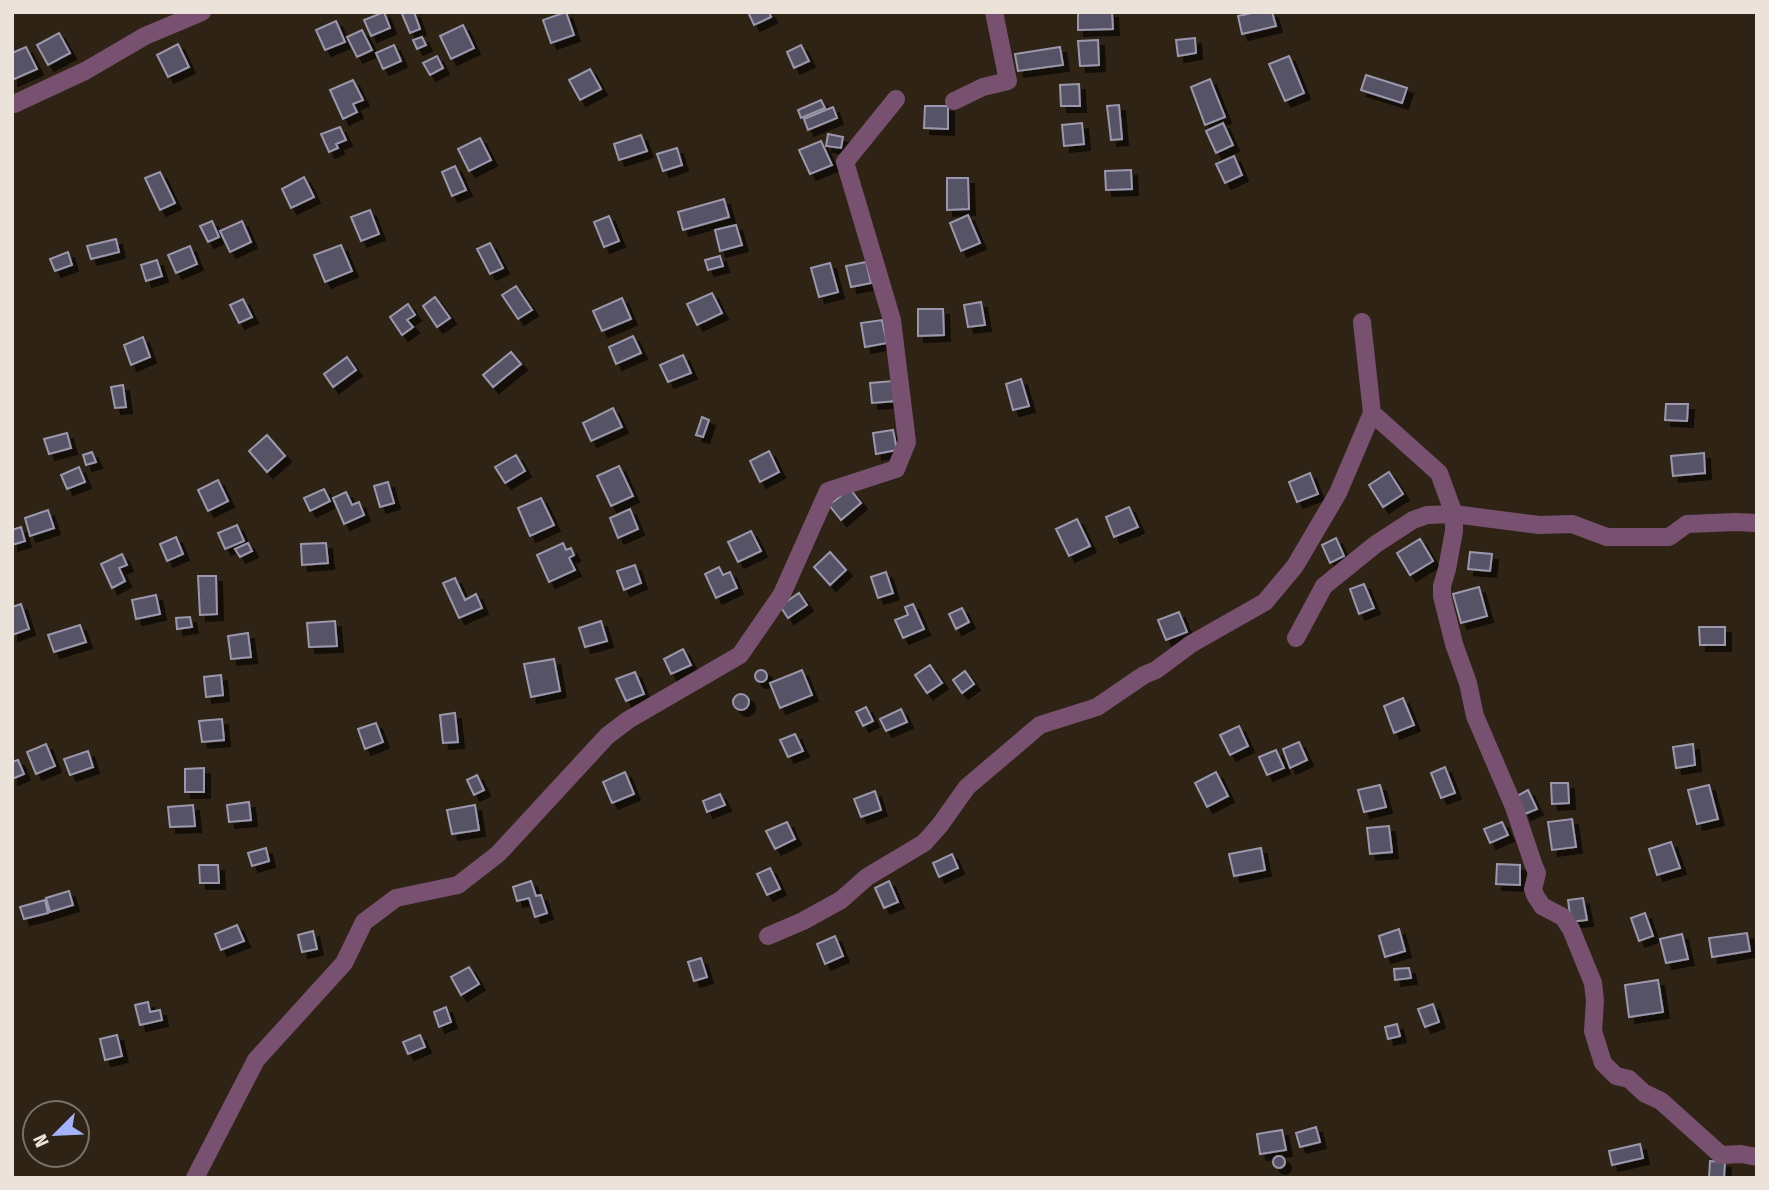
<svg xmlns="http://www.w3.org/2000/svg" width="1769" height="1190" viewBox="0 0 1769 1190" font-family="'Fira Sans Condensed',sans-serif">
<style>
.building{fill:#545265;stroke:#9b98ad;stroke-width:2;filter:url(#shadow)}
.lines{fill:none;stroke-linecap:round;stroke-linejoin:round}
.minor{stroke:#795170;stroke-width:18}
</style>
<defs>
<filter id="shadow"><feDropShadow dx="6" dy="6" stdDeviation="0" flood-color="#0009"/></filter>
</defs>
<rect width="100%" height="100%" fill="#2f2315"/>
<path class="building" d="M 384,12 L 390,28 L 371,36 L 364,20 Z
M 407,12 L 414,12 L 420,29 L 410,33 L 402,14 Z
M 566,12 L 574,35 L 551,43 L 543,20 Z
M 748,12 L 769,12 L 771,17 L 754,25 Z
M 1078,12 L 1112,12 L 1113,29 L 1078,30 Z
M 1256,12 L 1272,12 L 1276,26 L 1242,34 L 1238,16 Z
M 336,21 L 345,42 L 325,50 L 316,30 Z
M 463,25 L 474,48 L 451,59 L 440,36 Z
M 362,30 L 372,50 L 357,57 L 347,37 Z
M 59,33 L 70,53 L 48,65 L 37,45 Z
M 422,37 L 426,45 L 417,49 L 413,40 Z
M 1195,38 L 1196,53 L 1178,56 L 1176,40 Z
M 1098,40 L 1099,65 L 1080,66 L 1078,41 Z
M 178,44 L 189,67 L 168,77 L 157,55 Z
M 394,45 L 401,61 L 383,69 L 376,53 Z
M 801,45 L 809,61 L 794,68 L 787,52 Z
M 26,47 L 37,69 L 12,80 L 12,53 Z
M 1060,47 L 1063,65 L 1018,71 L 1015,54 Z
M 437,56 L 443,68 L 430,75 L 423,63 Z
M 1289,56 L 1304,93 L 1285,101 L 1269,64 Z
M 590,69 L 601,89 L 580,100 L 569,80 Z
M 1366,75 L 1407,88 L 1402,103 L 1361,90 Z
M 1210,79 L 1225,117 L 1205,125 L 1191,87 Z
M 353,80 L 363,100 L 353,104 L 357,112 L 343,119 L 330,90 Z
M 1079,84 L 1080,106 L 1061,106 L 1060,85 Z
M 821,100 L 825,108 L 801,118 L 798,110 Z
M 1119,105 L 1122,139 L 1111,140 L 1107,106 Z
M 925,106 L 948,106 L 948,129 L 924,128 Z
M 833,107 L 837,118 L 808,130 L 804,119 Z
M 1082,123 L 1084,144 L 1064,146 L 1062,125 Z
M 1223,123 L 1233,145 L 1216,153 L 1206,131 Z
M 340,127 L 346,140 L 336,144 L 338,148 L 329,152 L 321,134 Z
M 828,134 L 843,137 L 841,148 L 826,146 Z
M 641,135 L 647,151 L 619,160 L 614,144 Z
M 480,138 L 491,160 L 469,171 L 458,149 Z
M 821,141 L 832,165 L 810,174 L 799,150 Z
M 677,148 L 682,165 L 663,171 L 657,154 Z
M 1234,156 L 1242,175 L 1225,183 L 1216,164 Z
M 455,166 L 466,190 L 452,196 L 442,172 Z
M 1131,170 L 1132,189 L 1106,190 L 1105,171 Z
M 160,172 L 175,203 L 160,210 L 145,178 Z
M 304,177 L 314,197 L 291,208 L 282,189 Z
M 947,178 L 968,178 L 969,209 L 947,210 Z
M 724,199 L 729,217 L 683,230 L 678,212 Z
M 370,210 L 379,234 L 361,241 L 351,217 Z
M 968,215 L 980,243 L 961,251 L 950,223 Z
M 609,216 L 619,241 L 604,247 L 594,222 Z
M 212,221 L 219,237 L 208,242 L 200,226 Z
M 242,221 L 251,242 L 230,252 L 220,231 Z
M 736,225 L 742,245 L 720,251 L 715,230 Z
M 116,239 L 119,252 L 91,259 L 87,246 Z
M 490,243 L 503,268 L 490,274 L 477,249 Z
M 341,245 L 352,271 L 325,282 L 314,255 Z
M 190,246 L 197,264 L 176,273 L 168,255 Z
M 68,252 L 72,265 L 55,271 L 50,259 Z
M 720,256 L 723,266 L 708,270 L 705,260 Z
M 157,260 L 162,276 L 146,281 L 141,265 Z
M 866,262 L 871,283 L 851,287 L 846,266 Z
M 830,263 L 838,292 L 819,297 L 811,268 Z
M 516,286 L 532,310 L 518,319 L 502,295 Z
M 712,293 L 722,313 L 697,325 L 687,304 Z
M 435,297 L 450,318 L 437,327 L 423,306 Z
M 622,298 L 631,319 L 602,331 L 593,311 Z
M 243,299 L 252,317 L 239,323 L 230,305 Z
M 981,302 L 985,325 L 968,327 L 964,305 Z
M 408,304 L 415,315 L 407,320 L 413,327 L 402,335 L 390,317 Z
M 918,309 L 943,309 L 944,335 L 918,336 Z
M 882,320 L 887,343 L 865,347 L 861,323 Z
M 633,336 L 641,353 L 616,364 L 609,347 Z
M 143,337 L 150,357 L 131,365 L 124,345 Z
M 511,352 L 521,364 L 493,387 L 483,375 Z
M 683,355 L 691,373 L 668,382 L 660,365 Z
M 347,357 L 356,370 L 333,387 L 324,374 Z
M 1021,379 L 1029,406 L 1013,410 L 1006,384 Z
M 894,381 L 896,401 L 872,403 L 870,383 Z
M 123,385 L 126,407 L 115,408 L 111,387 Z
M 1666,404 L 1688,404 L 1687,421 L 1665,420 Z
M 613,408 L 622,427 L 591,441 L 583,423 Z
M 702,417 L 709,420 L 703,437 L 696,435 Z
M 893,430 L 897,450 L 876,454 L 873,433 Z
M 67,433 L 71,448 L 49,454 L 44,439 Z
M 267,435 L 285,456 L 267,472 L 249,451 Z
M 769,451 L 779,472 L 760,482 L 750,461 Z
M 92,452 L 96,462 L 86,465 L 83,455 Z
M 1704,453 L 1705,473 L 1673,476 L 1671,456 Z
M 516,455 L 525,471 L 505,483 L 495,467 Z
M 619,466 L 633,496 L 611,506 L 597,476 Z
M 79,467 L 85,482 L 67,489 L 61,475 Z
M 1389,472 L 1403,494 L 1383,507 L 1369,485 Z
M 1310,473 L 1318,494 L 1297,502 L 1289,482 Z
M 218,480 L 228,501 L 208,511 L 198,490 Z
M 388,482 L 394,503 L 380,507 L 374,486 Z
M 324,489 L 330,501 L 310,511 L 304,498 Z
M 850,489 L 861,503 L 841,520 L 829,505 Z
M 346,492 L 352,505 L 359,502 L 364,515 L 344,524 L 333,498 Z
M 541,498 L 554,525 L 530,536 L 518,508 Z
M 1129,507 L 1138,527 L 1114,537 L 1106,517 Z
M 630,509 L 638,529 L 618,538 L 610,518 Z
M 48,510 L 54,528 L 30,536 L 25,518 Z
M 1077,519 L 1090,546 L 1069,556 L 1056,529 Z
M 237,525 L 244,541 L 225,549 L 218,533 Z
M 21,527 L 25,541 L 12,545 L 12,530 Z
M 751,531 L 761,551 L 738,562 L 728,542 Z
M 176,537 L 183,554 L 167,561 L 160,544 Z
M 1336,538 L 1344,556 L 1330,563 L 1322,545 Z
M 1420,539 L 1433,561 L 1410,575 L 1397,553 Z
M 248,543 L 252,551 L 240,557 L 235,549 Z
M 326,543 L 328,563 L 302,565 L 301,544 Z
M 563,543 L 566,550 L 571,548 L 574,555 L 569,558 L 575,570 L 549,582 L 537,555 Z
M 830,552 L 846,570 L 830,585 L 814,567 Z
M 1470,552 L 1492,554 L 1490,571 L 1468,569 Z
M 122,554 L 127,565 L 119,568 L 125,581 L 112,588 L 101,564 Z
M 635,565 L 641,583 L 624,590 L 617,571 Z
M 719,567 L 723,575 L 730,572 L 737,588 L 716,598 L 705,574 Z
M 886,572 L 893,593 L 878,598 L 871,577 Z
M 198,576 L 216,576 L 217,614 L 200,615 Z
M 455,578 L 465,600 L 476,594 L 482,608 L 459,618 L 443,583 Z
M 1364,584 L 1374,608 L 1359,614 L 1350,589 Z
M 1479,587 L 1487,616 L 1461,623 L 1453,594 Z
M 799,593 L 807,605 L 788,618 L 780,606 Z
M 156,595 L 160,614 L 136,619 L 132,600 Z
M 21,604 L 29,629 L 12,635 L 12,607 Z
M 913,604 L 924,629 L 903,638 L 895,620 L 908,615 L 905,607 Z
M 962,608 L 969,622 L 956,629 L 949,614 Z
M 1179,612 L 1187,632 L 1166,640 L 1158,620 Z
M 190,617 L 192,627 L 177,629 L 176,618 Z
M 335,621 L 337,646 L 309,647 L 307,623 Z
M 601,621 L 607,641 L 585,647 L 579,628 Z
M 80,625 L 86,642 L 54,652 L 48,635 Z
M 1699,627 L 1725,627 L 1725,645 L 1700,645 Z
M 248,633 L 251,657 L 231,659 L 228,636 Z
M 683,649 L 691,665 L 671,674 L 664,659 Z
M 554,659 L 560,691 L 531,697 L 524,664 Z
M 930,665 L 942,683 L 927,693 L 915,675 Z
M755 676a6 6 0 1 1 12 0a6 6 0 1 1-12 0Z
M 802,670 L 812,695 L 780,708 L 770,683 Z
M 965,671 L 974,684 L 962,693 L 953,680 Z
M 635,672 L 644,694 L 626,701 L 616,679 Z
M 221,675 L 223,695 L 206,697 L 204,677 Z
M733 702a8 8 0 1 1 16 0a8 8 0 1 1-16 0Z
M 1403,698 L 1414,725 L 1394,733 L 1384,706 Z
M 866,707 L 873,721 L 863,726 L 856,712 Z
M 901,709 L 907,722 L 886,731 L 880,719 Z
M 455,713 L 458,742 L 443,743 L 440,715 Z
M 222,719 L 224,740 L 202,742 L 199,721 Z
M 376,723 L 383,742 L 365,749 L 358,729 Z
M 1239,726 L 1248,746 L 1230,755 L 1220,735 Z
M 795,734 L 803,751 L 788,757 L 780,740 Z
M 1299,742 L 1307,760 L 1290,768 L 1283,749 Z
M 46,744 L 55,766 L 36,774 L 27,752 Z
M 1693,744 L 1695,765 L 1676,768 L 1673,747 Z
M 1276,750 L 1284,768 L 1267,775 L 1259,757 Z
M 88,751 L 93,767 L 70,775 L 64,759 Z
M 18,760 L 24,774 L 12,779 L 12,762 Z
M 1445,767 L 1455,793 L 1441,798 L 1431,773 Z
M 204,768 L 204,792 L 185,792 L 185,769 Z
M 625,772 L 634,794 L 612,803 L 603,782 Z
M 1216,772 L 1228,796 L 1207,807 L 1195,783 Z
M 477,775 L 484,790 L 474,795 L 467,780 Z
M 1551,783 L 1568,783 L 1569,803 L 1552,804 Z
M 1380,785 L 1386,807 L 1364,812 L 1358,790 Z
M 1709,785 L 1718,819 L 1697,824 L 1688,790 Z
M 1528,790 L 1537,809 L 1525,814 L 1517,796 Z
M 875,791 L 881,810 L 861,817 L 854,799 Z
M 720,794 L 725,805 L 707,812 L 703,801 Z
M 249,802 L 251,820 L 229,822 L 227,805 Z
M 193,805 L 195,826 L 170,827 L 168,807 Z
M 475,805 L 479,830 L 452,834 L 447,810 Z
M 1572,819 L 1576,847 L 1552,850 L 1548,822 Z
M 787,822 L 795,839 L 775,849 L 766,831 Z
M 1502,822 L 1508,835 L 1490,843 L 1484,829 Z
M 1389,826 L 1392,852 L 1370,854 L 1367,828 Z
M 1671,842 L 1680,868 L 1657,875 L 1649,849 Z
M 266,848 L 269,861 L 252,866 L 248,853 Z
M 1261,848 L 1265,870 L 1234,876 L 1229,854 Z
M 952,854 L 958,868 L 939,877 L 933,863 Z
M 1497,864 L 1520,865 L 1520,885 L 1496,884 Z
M 199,865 L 218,865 L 219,883 L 200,883 Z
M 770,868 L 780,889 L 767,895 L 757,874 Z
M 531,881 L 536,896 L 541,895 L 547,913 L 535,917 L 529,898 L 517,901 L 513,887 Z
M 889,881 L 898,902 L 884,908 L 875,888 Z
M 69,891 L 73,905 L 50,912 L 46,898 Z
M 1583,898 L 1587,920 L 1571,922 L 1568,900 Z
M 45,900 L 48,913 L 24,919 L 20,907 Z
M 1645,913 L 1653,936 L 1639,941 L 1631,918 Z
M 237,925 L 244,941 L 221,950 L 215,934 Z
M 1399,929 L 1405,951 L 1385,957 L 1379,936 Z
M 313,931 L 317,949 L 302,952 L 298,935 Z
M 1747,933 L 1750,951 L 1712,957 L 1709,938 Z
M 1682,934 L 1688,959 L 1666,963 L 1660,939 Z
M 835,936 L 843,956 L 825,964 L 817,944 Z
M 701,958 L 707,977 L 694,981 L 688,962 Z
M 469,967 L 479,984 L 461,995 L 451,977 Z
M 1409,968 L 1411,978 L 1395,980 L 1394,969 Z
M 1658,980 L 1663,1012 L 1629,1017 L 1625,985 Z
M 148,1002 L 150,1012 L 160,1010 L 162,1020 L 140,1025 L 135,1005 Z
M 1433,1004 L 1439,1022 L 1425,1027 L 1418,1009 Z
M 446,1007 L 451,1022 L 439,1027 L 434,1012 Z
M 1397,1024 L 1400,1036 L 1388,1039 L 1385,1027 Z
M 117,1035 L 122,1056 L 105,1060 L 100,1039 Z
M 420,1035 L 425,1047 L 408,1054 L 403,1042 Z
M 1316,1127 L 1320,1142 L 1300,1147 L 1296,1133 Z
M 1282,1130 L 1286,1150 L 1260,1154 L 1257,1134 Z
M 1640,1144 L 1643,1158 L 1612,1165 L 1609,1151 Z
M1273 1162a6 6 0 1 1 12 0a6 6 0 1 1-12 0Z
M 1710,1161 L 1725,1162 L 1724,1178 L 1709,1178 Z"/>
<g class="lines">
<path class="minor" d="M 954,101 L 983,87 L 1008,81 L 994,12
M 14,104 L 85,71 L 145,36 L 202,12
M 1362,322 L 1372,413 L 1439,473 L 1454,514 L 1454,531 L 1447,569 L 1442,586 L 1442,596 L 1454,644 L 1468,683 L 1475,716 L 1514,807 L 1534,866 L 1537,873 L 1533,889 L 1535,895 L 1542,906 L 1563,917 L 1571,929 L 1593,983 L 1595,1001 L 1593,1031 L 1603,1063 L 1616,1076 L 1629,1079 L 1644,1093 L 1661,1101 L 1721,1155 L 1741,1154 L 1757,1157
M 1296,638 L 1324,586 L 1376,544 L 1413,520 L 1427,515 L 1454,514 L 1539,525 L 1572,524 L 1607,537 L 1669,537 L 1687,524 L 1736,522 L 1757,523
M 768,936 L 803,921 L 841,900 L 867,877 L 924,843 L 940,825 L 967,787 L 1040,725 L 1097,707 L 1144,675 L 1156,670 L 1191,644 L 1265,602 L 1295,566 L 1338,493 L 1372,413
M 195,1178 L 256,1060 L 344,963 L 364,922 L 396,898 L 458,885 L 498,854 L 607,736 L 628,720 L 740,655 L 782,594 L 828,491 L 896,469 L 907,442 L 892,320 L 845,162 L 896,99"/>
</g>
<rect width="1769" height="1190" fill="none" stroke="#ebe3da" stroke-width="28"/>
<g transform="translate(56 1134) rotate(246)"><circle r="33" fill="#2f2315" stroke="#7a7064" stroke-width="2"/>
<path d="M0-5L12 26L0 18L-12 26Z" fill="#a4b2fc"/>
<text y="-10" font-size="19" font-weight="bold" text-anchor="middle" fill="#ebe3da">N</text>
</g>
</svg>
